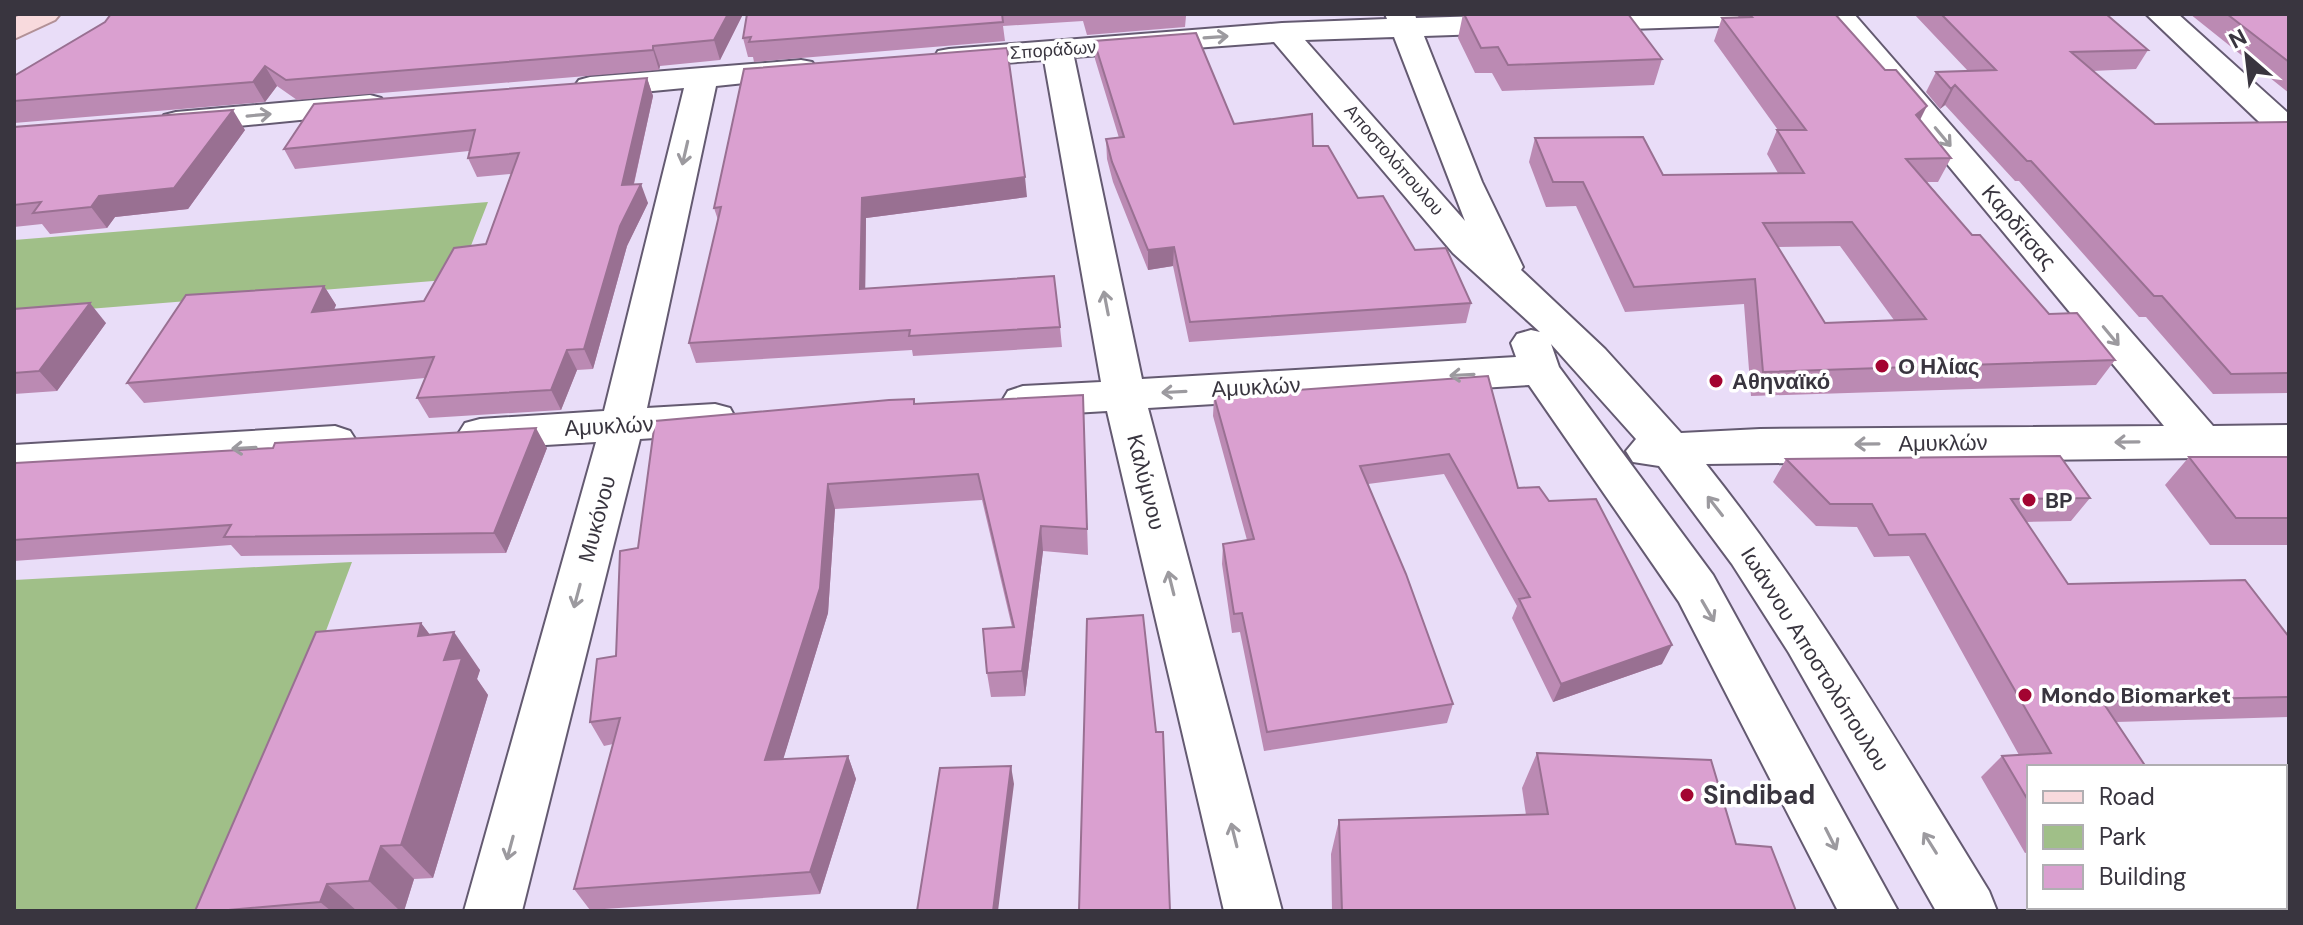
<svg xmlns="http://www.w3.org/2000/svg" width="2303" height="925" viewBox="0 0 2303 925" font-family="'DM Sans',sans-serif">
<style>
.green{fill:#a0bf88}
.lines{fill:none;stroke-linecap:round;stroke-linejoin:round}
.minor-casing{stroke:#645a71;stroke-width:4}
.major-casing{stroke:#b29197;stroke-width:4}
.minor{fill:#fff;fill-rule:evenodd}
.major{fill:#f8dadd;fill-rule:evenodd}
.wall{fill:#bb8ab3;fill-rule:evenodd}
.shaded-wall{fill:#997092}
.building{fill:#daa0d0;stroke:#997092;stroke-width:2;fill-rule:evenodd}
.oneway{stroke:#9c9a9f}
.poi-dot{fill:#a30431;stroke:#fff;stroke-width:3}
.labels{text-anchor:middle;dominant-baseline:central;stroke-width:7;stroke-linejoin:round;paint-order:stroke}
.far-street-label{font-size:18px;fill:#39353f;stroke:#fff}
.street-label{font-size:22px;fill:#39353f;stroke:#fff}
.poi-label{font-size:22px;font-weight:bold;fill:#39353f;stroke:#fff;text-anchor:start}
.near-poi-label{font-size:26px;font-weight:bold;fill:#39353f;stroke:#fff;text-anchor:start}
</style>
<rect width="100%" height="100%" fill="#e9ddf8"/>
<path class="green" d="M 488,202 L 458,279 L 14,315 L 14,240 Z
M 352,562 L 220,911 L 14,911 L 14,580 Z"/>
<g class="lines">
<defs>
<path id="minor" d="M 1385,14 L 1415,14 L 1416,18 L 1548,14 L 1821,14 L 1816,20 L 1806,23 L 1424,36 L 1482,182 L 1523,267 L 1521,270 L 1605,349 L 1681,433 L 1760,429 L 2164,426 L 1823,14 L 1854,14 L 2213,426 L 2289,425 L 2289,457 L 1706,464 C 1813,598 1899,745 1989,891 L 1997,911 L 1936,911 L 1789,653 L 1732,564 L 1659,466 L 1633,462 L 1626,451 L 1636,439 L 1551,344 L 1559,367 L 1713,575 L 1898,911 L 1838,911 L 1679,602 L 1529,385 L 1148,408 L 1282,911 L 1224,911 L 1107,411 L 1023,416 L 1008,411 L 1002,401 L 1008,391 L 1023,386 L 1101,382 L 1044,60 L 949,67 L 938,65 L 934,58 L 938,51 L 949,49 L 1282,23 L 1387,19 ZM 1394,37 L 1465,221 L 1305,40 ZM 1274,42 L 1453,253 L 1540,332 L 1531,330 L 1517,334 L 1511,343 L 1516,357 L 1142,379 L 1074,57 Z
M 2146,14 L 2178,14 L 2289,114 L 2289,142 L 2277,139 Z
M 801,60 L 812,62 L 817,69 L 812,76 L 716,86 L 647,408 L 715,404 L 730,408 L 736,419 L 730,430 L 715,434 L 640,439 L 522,911 L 464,911 L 596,442 L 480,449 L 465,445 L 458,434 L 465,423 L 480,419 L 604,411 L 684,88 L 590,97 L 579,94 L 574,87 L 579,80 L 590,77 Z
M 370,95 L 381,98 L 386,105 L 381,112 L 176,132 L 164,129 L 160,122 L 164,115 L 176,112 Z
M 335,426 L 350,431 L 357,442 L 350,453 L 335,458 L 14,477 L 14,445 Z"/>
<path id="major" d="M 22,14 L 60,14 L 55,20 L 14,39 L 14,18 Z"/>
</defs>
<use href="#minor" class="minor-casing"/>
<use href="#major" class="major-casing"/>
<use href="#minor" class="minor"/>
<use href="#major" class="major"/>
</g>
<path class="wall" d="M 743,14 L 720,60 L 660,66 L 659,70 L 297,100 L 277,86 L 265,102 L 14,123 L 14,76 Z
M 747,14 L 1226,14 L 1226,16 L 1186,16 L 1185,27 L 1087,35 L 1083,21 L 1003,26 L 1005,41 L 754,62 L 753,57 L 748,57 L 743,38 Z
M 1463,14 L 1628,14 L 1662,59 L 1654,85 L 1502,91 L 1492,73 L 1475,73 L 1458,38 Z
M 1740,14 L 1835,14 L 1951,158 L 1938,182 L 1927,182 L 1972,235 L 2049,314 L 2115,360 L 2096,385 L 1751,396 L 1744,304 L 1625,312 L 1576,206 L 1546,207 L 1529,162 L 1535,138 L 1663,175 L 1778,173 L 1767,154 L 1777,130 L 1778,130 L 1714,41 L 1722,18 L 1738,17 ZM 1840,246 L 1894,320 L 1825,323 L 1778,247 Z
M 1914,14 L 2106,14 L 2148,50 L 2136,69 L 2092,71 L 2155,124 L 2289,122 L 2289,393 L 2213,394 L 2146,317 L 2139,317 L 2019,181 L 2015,181 L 1945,105 L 1940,109 L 1926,92 L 1936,72 L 1968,71 Z
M 2190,14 L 2289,14 L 2289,93 Z
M 1094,41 L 1234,124 L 1313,146 L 1358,198 L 1415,250 L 1471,303 L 1466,323 L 1189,342 L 1173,266 L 1148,270 L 1113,182 L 1107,159 L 1106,139 L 1119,138 L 1095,59 Z
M 647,78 L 653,96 L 634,184 L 648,203 L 627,246 L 593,369 L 577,370 L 561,410 L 429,418 L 417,398 L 425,378 L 144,403 L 127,383 L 324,286 L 336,305 L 334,310 L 424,301 L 486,244 L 511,174 L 477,177 L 468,158 L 469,151 L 295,169 L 284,149 Z
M 14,127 L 245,130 L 188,209 L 115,217 L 107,228 L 50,234 L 42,224 L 14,227 Z
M 1027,197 L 866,218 L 865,289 L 1060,327 L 1062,347 L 913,356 L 912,350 L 696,363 L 689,343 L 718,220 L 714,208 Z
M 14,309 L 106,323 L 57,391 L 14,394 Z
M 1488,376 L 1518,488 L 1662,664 L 1553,702 L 1512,618 L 1517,606 L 1444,474 L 1368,484 L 1453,704 L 1447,723 L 1264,751 L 1240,632 L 1232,633 L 1222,564 L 1223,544 L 1247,540 L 1213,416 L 1214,396 Z
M 1083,395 L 1088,555 L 1043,551 L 1025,696 L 991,697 L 987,673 L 1012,627 L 982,500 L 835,509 L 828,613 L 783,759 L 848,756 L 856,779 L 820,894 L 590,910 L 574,889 L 613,744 L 604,746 L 590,722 L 616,656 L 638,548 L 914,399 L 915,404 Z
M 273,448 L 547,448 L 506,553 L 241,556 L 231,545 L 14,561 L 14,465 Z
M 2189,457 L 2289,457 L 2289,545 L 2210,545 L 2165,485 Z
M 1786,459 L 2090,498 L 2071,521 L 2026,522 L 2068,584 L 2289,637 L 2289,717 L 2116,722 L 2029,767 L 2029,852 L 2025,853 L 1981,777 L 2002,756 L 2019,755 L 1909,556 L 1874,557 L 1857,527 L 1816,526 L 1773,482 Z
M 421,623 L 430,635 L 480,670 L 477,679 L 488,695 L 433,878 L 414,879 L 404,911 L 195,911 Z
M 1537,753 L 1736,844 L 1796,911 L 1332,911 L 1331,854 L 1339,820 L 1526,815 L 1522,788 Z
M 2074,907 L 2285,907 L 2289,911 L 2076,911 Z"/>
<path class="shaded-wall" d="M 728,14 L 743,14 L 720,60 L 714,40 Z
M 653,46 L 660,66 L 659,70 L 653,50 Z
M 265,66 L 277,86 L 265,102 L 253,82 Z
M 647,78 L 653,96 L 629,205 L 622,185 Z
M 1955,85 L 1945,105 L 1940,109 L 1951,89 Z
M 1927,106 L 1915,130 L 1916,115 Z
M 233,110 L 245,130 L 188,209 L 115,217 L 107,228 L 91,207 L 99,196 Z
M 1025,177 L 1027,197 L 866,218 L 865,309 L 860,289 L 862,198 Z
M 641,184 L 648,203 L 627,246 L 593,369 L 584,349 L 620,226 Z
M 1174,247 L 1173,266 L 1148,270 L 1148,250 Z
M 324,286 L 336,305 L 324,332 L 312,312 Z
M 90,303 L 106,323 L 57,391 L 39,371 Z
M 567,350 L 577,370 L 561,410 L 551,390 Z
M 536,428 L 547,448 L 506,553 L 494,533 Z
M 828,484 L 835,509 L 828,613 L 776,783 L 765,760 Z
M 1041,526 L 1043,551 L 1025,696 L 1022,671 Z
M 421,623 L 446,656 L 454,632 L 480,670 L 477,679 L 488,695 L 433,878 L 401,845 L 418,636 Z
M 1672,645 L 1662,664 L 1553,702 L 1561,684 Z
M 848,756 L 856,779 L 820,894 L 810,872 Z
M 1011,766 L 1014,784 L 998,911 L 993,911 Z
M 381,846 L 414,879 L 404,911 L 400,911 L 369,881 Z
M 327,884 L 357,911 L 331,911 L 320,902 Z"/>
<path class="building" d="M 111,14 L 728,14 L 714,40 L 653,46 L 653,50 L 286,80 L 265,66 L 253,82 L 14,101 L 14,76 L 105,22 Z
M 747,14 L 1002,14 L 1003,22 L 749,42 L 751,37 L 743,38 Z
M 1464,14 L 1628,14 L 1662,59 L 1508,65 L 1498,47 L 1481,48 Z
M 1749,14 L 1835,14 L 1885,70 L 1896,70 L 1927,106 L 1916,115 L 1951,158 L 1906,159 L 1972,235 L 1980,235 L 2049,314 L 2077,313 L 2115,360 L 1763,372 L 1755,279 L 1634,287 L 1583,182 L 1553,182 L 1535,138 L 1643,137 L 1663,175 L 1804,173 L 1777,130 L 1806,130 L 1722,18 L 1752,17 ZM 1852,222 L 1926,319 L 1825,323 L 1763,223 Z
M 1941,14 L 2106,14 L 2148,50 L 2071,52 L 2155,124 L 2289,122 L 2289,373 L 2231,374 L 2162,296 L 2154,296 L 2031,161 L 2027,161 L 1955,85 L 1951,89 L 1936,72 L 1996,70 Z
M 2227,14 L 2289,14 L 2289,62 Z
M 1196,33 L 1234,124 L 1312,114 L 1313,146 L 1328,146 L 1358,198 L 1383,196 L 1415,250 L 1446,248 L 1471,303 L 1190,322 L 1174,247 L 1148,250 L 1112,162 L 1106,139 L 1124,137 L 1094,41 Z
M 1007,48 L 1025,177 L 862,198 L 860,289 L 1054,276 L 1060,327 L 909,336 L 910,330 L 689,343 L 721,207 L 714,208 L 744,69 Z
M 647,78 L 622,185 L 641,184 L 620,226 L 584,349 L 567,350 L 551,390 L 417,398 L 434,357 L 127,383 L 186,295 L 324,286 L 312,312 L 424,301 L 454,248 L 486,244 L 519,153 L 468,158 L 475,130 L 284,149 L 314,104 Z
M 233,110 L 174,188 L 99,196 L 91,207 L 33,213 L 41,202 L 14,205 L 14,127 Z
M 90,303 L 39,371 L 14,373 L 14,309 Z
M 1488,376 L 1518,488 L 1539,487 L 1549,501 L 1596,499 L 1672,645 L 1561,684 L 1519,599 L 1530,597 L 1449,454 L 1360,466 L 1406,574 L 1453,704 L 1267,732 L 1242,613 L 1234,614 L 1223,544 L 1254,539 L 1214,396 Z
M 1083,395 L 1087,529 L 1041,526 L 1022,671 L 987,673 L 983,629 L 1014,627 L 978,474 L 828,484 L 820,588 L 765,760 L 848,756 L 810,872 L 574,889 L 620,718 L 590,722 L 597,659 L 616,656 L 620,551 L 638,548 L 655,421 L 889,400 L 914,399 L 914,404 Z
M 536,428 L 494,533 L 224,537 L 231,525 L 14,540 L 14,465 L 16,463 L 273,448 L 275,443 Z
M 2060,456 L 2090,498 L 2011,499 L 2068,584 L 2245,580 L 2289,637 L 2289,697 L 2102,701 L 2146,767 L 2029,767 L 2029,802 L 2002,756 L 2051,753 L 1925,534 L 1889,535 L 1872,504 L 1830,504 L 1786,459 Z
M 2189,457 L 2289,457 L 2289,518 L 2236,518 Z
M 1143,615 L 1156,732 L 1163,732 L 1170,911 L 1079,911 L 1087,619 Z
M 421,623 L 418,636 L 454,632 L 444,660 L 462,658 L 401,845 L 381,846 L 369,881 L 327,884 L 320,902 L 217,911 L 195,911 L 316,632 Z
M 1537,753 L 1711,760 L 1736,844 L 1771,847 L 1796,911 L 1342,911 L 1339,820 L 1548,814 Z
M 1011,766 L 993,911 L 917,911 L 940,768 Z
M 2285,807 L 2289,813 L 2289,911 L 2112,911 L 2110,907 L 2285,907 Z"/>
<defs><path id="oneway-shaft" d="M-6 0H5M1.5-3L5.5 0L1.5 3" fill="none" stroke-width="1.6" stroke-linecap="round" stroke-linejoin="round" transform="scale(2)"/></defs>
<g class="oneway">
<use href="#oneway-shaft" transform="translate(1216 37) rotate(-4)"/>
<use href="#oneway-shaft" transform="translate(259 115) rotate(-5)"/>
<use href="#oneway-shaft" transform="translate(1943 137) rotate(50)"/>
<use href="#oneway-shaft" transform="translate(685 153) rotate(103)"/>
<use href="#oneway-shaft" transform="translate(1106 303) rotate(-101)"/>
<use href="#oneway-shaft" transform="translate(2111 336) rotate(50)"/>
<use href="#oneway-shaft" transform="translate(1462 375) rotate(177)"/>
<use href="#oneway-shaft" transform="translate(1174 392) rotate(177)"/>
<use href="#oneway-shaft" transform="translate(2127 442) rotate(179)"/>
<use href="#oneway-shaft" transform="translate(1867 444) rotate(179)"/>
<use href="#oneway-shaft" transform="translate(244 448) rotate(177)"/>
<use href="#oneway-shaft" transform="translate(1715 506) rotate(-128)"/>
<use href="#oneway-shaft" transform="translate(1171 583) rotate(-104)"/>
<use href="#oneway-shaft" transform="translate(577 596) rotate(105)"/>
<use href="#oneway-shaft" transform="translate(1708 611) rotate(60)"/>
<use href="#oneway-shaft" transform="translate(1234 835) rotate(-104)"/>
<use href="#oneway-shaft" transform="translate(1831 839) rotate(63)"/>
<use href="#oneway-shaft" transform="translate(1930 843) rotate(-122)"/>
<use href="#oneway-shaft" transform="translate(510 848) rotate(105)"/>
</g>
<g class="poi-dot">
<circle cx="1882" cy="366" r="8"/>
<circle cx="1716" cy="381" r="8"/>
<circle cx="2029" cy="500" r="8"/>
<circle cx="2025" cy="695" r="8"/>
<circle cx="1687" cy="795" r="8"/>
</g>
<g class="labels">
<g class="far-street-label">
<text transform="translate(1053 50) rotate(-4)">Σποράδων</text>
<text transform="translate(1394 160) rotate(49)">Αποστολόπουλου</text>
</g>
<g class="street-label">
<text transform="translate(2019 227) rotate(50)">Καρδίτσας</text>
<text transform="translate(1256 387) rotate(-3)">Αμυκλών</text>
<text transform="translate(609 426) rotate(-3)">Αμυκλών</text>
<text transform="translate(1943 443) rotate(-1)">Αμυκλών</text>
<text transform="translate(1146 482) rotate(76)">Καλύμνου</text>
<text transform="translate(597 519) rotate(-75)">Μυκόνου</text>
<text transform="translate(1815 659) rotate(58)">Ιωάννου Αποστολόπουλου</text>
</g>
<g class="poi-label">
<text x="1898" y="366">Ο Ηλίας</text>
<text x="1732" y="381">Αθηναϊκό</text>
<text x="2045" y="500">BP</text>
<text x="2041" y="695">Mondo Biomarket</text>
</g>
<g class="near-poi-label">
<text x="1703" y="795">Sindibad</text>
</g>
</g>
<rect width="2303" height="925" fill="none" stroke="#39353f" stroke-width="32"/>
<rect x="2027" y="765" width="260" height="144" fill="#ffffff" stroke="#b0aeb2" stroke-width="2"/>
<rect x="2043" y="791" width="40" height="12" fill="#f8dadd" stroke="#b0aeb2" stroke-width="2"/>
<text x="2099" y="805" font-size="24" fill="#39353f">Road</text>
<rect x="2043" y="825" width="40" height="24" fill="#a0bf88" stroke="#b0aeb2" stroke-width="2"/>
<text x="2099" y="845" font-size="24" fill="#39353f">Park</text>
<rect x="2043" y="865" width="40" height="24" fill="#daa0d0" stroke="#b0aeb2" stroke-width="2"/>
<text x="2099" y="885" font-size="24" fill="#39353f">Building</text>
<g transform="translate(2247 56) rotate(332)" stroke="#ffffff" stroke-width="6" paint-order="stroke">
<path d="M0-6L14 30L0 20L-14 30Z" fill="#39353f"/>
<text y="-12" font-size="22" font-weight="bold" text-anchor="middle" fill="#39353f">N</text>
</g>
</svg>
